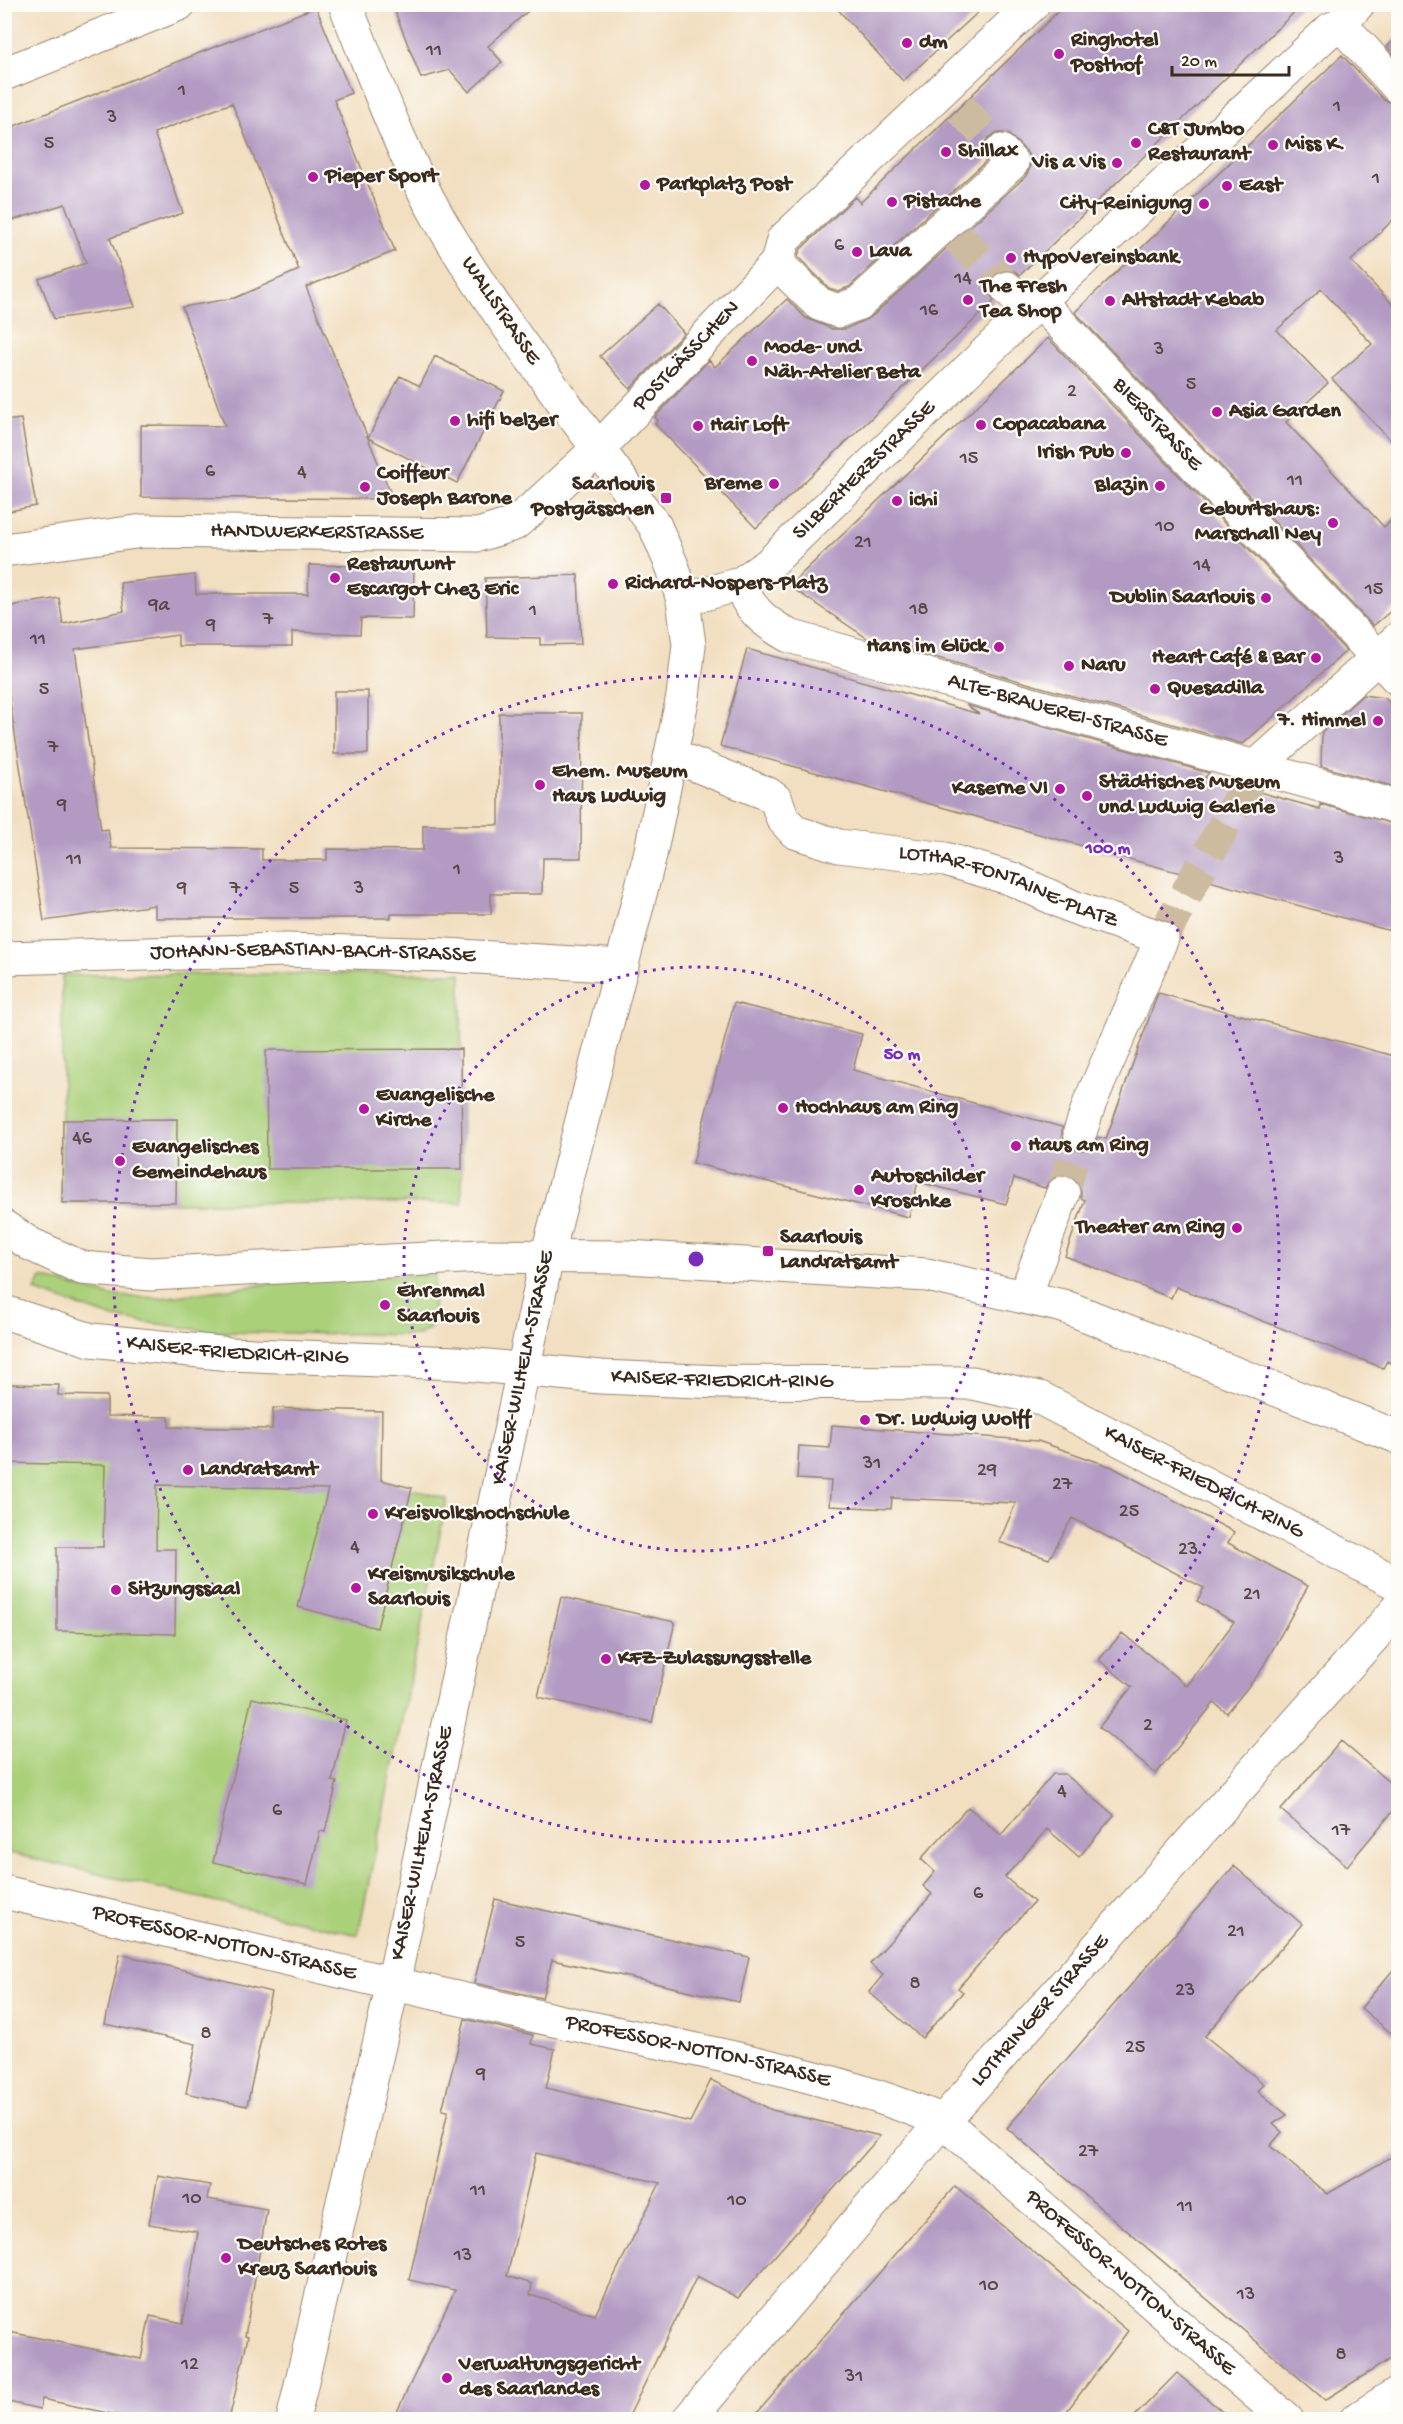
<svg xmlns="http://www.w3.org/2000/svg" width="1403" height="2424" viewBox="0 0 1403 2424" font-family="'Gochi Hand',sans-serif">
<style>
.green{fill:#abd07a;stroke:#737d4c;stroke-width:1.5}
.building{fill:#b29ac2;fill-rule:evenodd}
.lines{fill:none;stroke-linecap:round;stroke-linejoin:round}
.street-tunnel{stroke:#cdbba0;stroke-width:33;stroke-dasharray:33 16;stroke-linecap:butt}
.street-casing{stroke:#968470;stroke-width:35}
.secondary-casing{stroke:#968470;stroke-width:35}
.street{stroke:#fff;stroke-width:33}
.secondary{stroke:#fff;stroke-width:33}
.ring{fill:none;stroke:#7b2cbf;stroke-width:3;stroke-dasharray:3 6}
.poi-dot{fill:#b5179e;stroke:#fdfcf7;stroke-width:2}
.labels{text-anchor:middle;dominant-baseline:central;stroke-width:4.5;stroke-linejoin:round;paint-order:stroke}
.number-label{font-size:20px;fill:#594647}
.poi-label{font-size:22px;font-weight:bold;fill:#3b2a1e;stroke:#fdfcf7;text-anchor:start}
.street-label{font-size:22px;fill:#3b2a1e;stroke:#fdfcf7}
.centre{fill:#7b2cbf;stroke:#fdfcf7;stroke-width:3}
.ring-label{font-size:18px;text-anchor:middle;font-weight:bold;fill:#7b2cbf;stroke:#fdfcf7;stroke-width:4.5;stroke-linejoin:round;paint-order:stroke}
</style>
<rect width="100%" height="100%" fill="#fdfcf7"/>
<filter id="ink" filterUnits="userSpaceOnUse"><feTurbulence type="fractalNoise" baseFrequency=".0167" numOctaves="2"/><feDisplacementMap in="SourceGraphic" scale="12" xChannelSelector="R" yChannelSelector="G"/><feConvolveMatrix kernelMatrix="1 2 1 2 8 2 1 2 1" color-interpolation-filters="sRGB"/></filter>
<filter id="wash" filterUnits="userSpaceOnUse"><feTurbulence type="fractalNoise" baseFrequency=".008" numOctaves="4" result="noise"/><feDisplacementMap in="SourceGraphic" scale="24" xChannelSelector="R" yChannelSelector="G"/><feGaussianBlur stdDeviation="1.35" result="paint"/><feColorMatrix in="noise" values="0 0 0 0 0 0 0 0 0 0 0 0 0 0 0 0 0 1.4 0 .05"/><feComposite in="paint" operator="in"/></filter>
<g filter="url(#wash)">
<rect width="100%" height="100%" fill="#f2dfc1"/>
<path class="green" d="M 461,973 L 462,1203 L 62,1203 L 62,975 Z
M 435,1274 L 432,1327 L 418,1335 L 216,1332 L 114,1318 L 35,1291 L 41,1278 L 111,1296 L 161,1298 L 297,1280 Z
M 5,1384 L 59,1385 L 59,1395 L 107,1396 L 107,1416 L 169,1417 L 169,1427 L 272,1429 L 273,1408 L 382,1411 L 381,1480 L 447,1499 L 358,1935 L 5,1852 Z"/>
<g id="blocks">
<path class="building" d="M 392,4 L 536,4 L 488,46 L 502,62 L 469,92 L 450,70 L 421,78 Z
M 833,4 L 987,4 L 903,81 Z
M 1066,4 L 1303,4 L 1020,275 L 1013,270 L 1004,270 L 994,275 L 989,283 L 989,291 L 994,301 L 756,528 L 655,424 L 658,421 L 655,417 L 709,360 L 715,367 L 787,299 L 806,318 L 832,329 L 845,329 L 871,317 L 1025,177 L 1030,168 L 1030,158 L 1026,151 L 1007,133 L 996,133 L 988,138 L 983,145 L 983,154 L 986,161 L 849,287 L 838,291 L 829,288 L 798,257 L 800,250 L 855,197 L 860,203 Z
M 316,7 L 351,93 L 334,100 L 395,251 L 306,287 L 393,499 L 141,497 L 141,425 L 225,426 L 182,307 L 235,298 L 299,270 L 232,103 L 154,133 L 183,213 L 110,238 L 135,307 L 54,319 L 39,279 L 86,263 L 65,204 L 4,223 L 4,130 Z
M 1398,36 L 1398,60 L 1387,47 Z
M 1342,55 L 1384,100 L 1398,105 L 1398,215 L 1351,261 L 1398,310 L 1398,448 L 1332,379 L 1372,344 L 1321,289 L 1277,330 L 1328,383 L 1286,422 L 1384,527 L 1398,514 L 1398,605 L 1373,626 L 1075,312 Z
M 658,304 L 684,333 L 630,389 L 600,356 Z
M 1048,338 L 1346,651 L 1243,744 L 867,638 L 789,586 Z
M 435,356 L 504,391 L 457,483 L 368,438 L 400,376 L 420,386 Z
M 21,419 L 36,506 L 4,512 L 4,421 Z
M 309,565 L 414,567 L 413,619 L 361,618 L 360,634 L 292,632 L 292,646 L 178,646 L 178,635 L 75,649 L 101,830 L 108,829 L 111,848 L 262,849 L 262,860 L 327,860 L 327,849 L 423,850 L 423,825 L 499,825 L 499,713 L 582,713 L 581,858 L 543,858 L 542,894 L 491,894 L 491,914 L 391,914 L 391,918 L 155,918 L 155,905 L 44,921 L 4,663 L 4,607 L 59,598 L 63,624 L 124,611 L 120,583 L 195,575 L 196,594 L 308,594 Z
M 578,575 L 581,644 L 540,645 L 540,638 L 487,637 L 485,578 Z
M 747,649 L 979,714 L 966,705 L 1209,773 L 1205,777 L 1320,809 L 1320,804 L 1398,825 L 1398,933 L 720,746 Z
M 334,691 L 368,691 L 368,754 L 334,754 Z
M 1363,695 L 1385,698 L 1398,712 L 1398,788 L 1321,766 L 1322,732 Z
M 1158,993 L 1398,1057 L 1398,1367 L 1387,1361 L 1383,1368 L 1176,1287 L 1171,1298 L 1065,1256 L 1085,1200 L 1081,1198 L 1081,1189 L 1078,1182 L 1069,1175 L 1059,1175 L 1052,1178 L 1045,1188 L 1014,1178 L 1006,1204 L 918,1182 L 909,1217 L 693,1163 L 734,1003 L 862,1034 L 853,1070 L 1062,1127 L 1062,1136 L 1066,1145 L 1075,1150 L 1083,1150 L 1092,1146 L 1098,1137 L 1106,1139 Z
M 461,1049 L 462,1169 L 267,1169 L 266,1050 Z
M 177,1119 L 176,1203 L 62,1203 L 63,1120 Z
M 4,1384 L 59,1385 L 58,1395 L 107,1396 L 107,1416 L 169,1417 L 169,1427 L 272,1429 L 273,1408 L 382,1411 L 381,1480 L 412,1488 L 377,1628 L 298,1607 L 328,1489 L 157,1485 L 156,1549 L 176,1549 L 175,1634 L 57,1631 L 57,1547 L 103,1547 L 105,1465 L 4,1463 Z
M 832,1425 L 1038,1441 L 1112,1467 L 1234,1532 L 1228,1543 L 1308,1586 L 1260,1672 L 1227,1713 L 1214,1703 L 1156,1774 L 1099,1727 L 1132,1687 L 1099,1660 L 1122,1633 L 1187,1686 L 1234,1622 L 1197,1601 L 1204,1588 L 1072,1518 L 1049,1559 L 999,1542 L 1016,1503 L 892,1498 L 891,1509 L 829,1506 L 831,1481 L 797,1479 L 799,1446 L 830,1448 Z
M 561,1597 L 675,1622 L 652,1722 L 538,1697 Z
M 252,1698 L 346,1720 L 332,1781 L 337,1782 L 325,1832 L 320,1831 L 307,1884 L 213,1862 Z
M 1341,1741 L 1398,1790 L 1398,1805 L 1347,1866 L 1281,1810 Z
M 1053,1774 L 1065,1774 L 1114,1815 L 1079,1857 L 1047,1829 L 1005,1877 L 1034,1902 L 958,1988 L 963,1992 L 922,2038 L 869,1992 L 883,1975 L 870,1964 L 932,1894 L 923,1886 L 935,1872 L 921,1859 L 968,1807 L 1001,1835 Z
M 1234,1866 L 1302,1924 L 1205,2036 L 1264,2084 L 1258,2091 L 1287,2115 L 1273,2124 L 1282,2132 L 1270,2146 L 1327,2194 L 1398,2153 L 1398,2354 L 1325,2400 L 1007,2128 Z
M 495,1899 L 749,1957 L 739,2002 L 552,1960 L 542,1998 L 474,1983 Z
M 120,1954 L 271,1992 L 247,2106 L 186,2093 L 196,2044 L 105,2024 Z
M 1398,1964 L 1398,2039 L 1361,2008 Z
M 465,2019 L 533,2035 L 531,2044 L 555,2049 L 546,2088 L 690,2122 L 711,2080 L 772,2110 L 880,2136 L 738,2298 L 697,2276 L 627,2420 L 393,2420 L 455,2290 L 409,2280 L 448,2111 L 442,2110 ZM 536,2153 L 660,2183 L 595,2315 L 530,2295 L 532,2284 L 507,2276 Z
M 158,2176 L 210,2185 L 207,2199 L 267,2209 L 245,2336 L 248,2337 L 229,2420 L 140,2420 L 42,2399 L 40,2409 L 4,2401 L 4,2331 L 141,2359 L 150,2316 L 183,2323 L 198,2232 L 149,2224 Z
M 955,2186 L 1128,2331 L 1060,2420 L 751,2420 Z
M 1177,2373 L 1232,2420 L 1131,2420 Z"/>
</g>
</g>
<g filter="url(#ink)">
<use href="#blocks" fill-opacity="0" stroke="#968470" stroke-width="1.5"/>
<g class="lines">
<path class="street-tunnel" d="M 960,108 L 1001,151
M 956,235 L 1007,288
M 1162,938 L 1256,767
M 1063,1193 L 1080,1132"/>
<defs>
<g id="street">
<path d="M 1338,26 L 1343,27 L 1398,87"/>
<path d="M 4,74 L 179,4"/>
<path d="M 777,263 L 819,304 L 838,311 L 859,303 L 1012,163 L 1001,151"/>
<path d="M 1007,288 L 1029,312"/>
<path id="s1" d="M 1039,301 L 1398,679"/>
<path id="s2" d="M 4,550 L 143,531 L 478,535 L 514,524 L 537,505 L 599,448 L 777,263 L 783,240 L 1033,4"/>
<path id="s3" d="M 740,584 C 748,609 766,623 789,636 L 1398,807"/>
<path id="s4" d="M 683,600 L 740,584 L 768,565 L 1039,301 L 1331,29 L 1338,26 L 1358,4"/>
<path id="s5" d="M 671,755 L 768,794 L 776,800 L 783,819 L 795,832 L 839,846 L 945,859 L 1012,879 L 1073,907 L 1162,938 L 1090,1102 L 1080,1132"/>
<path d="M 1256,767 L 1398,639"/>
<path id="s6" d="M 4,958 L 286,950 L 446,955 L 622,966"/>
<path d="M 1025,1296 L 1063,1193"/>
<path id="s7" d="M 4,1892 C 189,1935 373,1980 558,2021 C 683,2048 825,2071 943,2121 L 1287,2420"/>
<path id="s8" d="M 293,2420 L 393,1984 L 547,1257 L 650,855 L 683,696 L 689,645 L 683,600 L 673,568 L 655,526 C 582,424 501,326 438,217 C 400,150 374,76 345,4"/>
<path id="s9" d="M 688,2420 L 943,2121 L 1398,1609"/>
<path d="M 1356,2420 L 1398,2393"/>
</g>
<g id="secondary">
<path d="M 4,1227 L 30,1244 L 82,1268 L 151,1274 L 481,1256 L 627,1257 L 927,1275 L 1063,1306 L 1398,1437"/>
<path id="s10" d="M 4,1312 L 91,1340 L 230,1354 L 456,1363 L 601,1377 L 722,1382 L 973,1383 L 1040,1398 L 1398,1584"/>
</g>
</defs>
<use href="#street" class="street-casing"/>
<use href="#secondary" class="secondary-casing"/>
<use href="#street" class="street"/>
<use href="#secondary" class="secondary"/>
</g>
</g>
<g class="ring">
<circle cx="696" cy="1259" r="292"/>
<circle cx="696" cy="1259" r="583"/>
</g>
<g class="poi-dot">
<circle cx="907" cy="43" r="6"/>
<circle cx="1059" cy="54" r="6"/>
<circle cx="1136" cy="143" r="6"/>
<circle cx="1273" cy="145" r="6"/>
<circle cx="946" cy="152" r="6"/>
<circle cx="1117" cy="163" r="6"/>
<circle cx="313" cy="177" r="6"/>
<circle cx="645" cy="185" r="6"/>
<circle cx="1227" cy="186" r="6"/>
<circle cx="892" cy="202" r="6"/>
<circle cx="1204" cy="204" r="6"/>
<circle cx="857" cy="252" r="6"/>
<circle cx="1011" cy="258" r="6"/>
<circle cx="968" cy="300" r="6"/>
<circle cx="1110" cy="301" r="6"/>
<circle cx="752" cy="361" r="6"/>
<circle cx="1217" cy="412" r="6"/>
<circle cx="455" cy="421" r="6"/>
<circle cx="981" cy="425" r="6"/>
<circle cx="698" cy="426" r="6"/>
<circle cx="1126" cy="453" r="6"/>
<circle cx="774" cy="484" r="6"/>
<circle cx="1160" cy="486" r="6"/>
<circle cx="365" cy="487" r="6"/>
<rect x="660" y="492" width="12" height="12" rx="3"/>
<circle cx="897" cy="501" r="6"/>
<circle cx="1333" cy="523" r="6"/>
<circle cx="335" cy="578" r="6"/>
<circle cx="613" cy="584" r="6"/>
<circle cx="1266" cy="598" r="6"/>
<circle cx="999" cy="647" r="6"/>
<circle cx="1316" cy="658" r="6"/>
<circle cx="1069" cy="666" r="6"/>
<circle cx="1155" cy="689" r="6"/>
<circle cx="1378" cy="721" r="6"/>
<circle cx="540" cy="785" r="6"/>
<circle cx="1060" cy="789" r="6"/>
<circle cx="1087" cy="796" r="6"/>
<circle cx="783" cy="1108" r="6"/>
<circle cx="364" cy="1109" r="6"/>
<circle cx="1016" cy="1146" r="6"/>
<circle cx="120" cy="1161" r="6"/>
<circle cx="859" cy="1190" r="6"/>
<circle cx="1237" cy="1228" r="6"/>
<rect x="762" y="1245" width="12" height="12" rx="3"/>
<circle cx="385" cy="1305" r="6"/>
<circle cx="865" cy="1420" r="6"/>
<circle cx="188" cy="1470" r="6"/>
<circle cx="373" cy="1514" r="6"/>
<circle cx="356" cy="1588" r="6"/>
<circle cx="116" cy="1590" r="6"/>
<circle cx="606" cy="1659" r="6"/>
<circle cx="226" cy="2258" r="6"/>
<circle cx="447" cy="2378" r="6"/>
</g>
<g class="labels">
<g class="number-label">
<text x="434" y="51">11</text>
<text x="182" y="91">1</text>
<text x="1337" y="107">1</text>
<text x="112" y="118">3</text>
<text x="49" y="144">5</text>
<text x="1376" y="179">1</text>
<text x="839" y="246">6</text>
<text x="963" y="279">14</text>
<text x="929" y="311">16</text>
<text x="1159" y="350">3</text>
<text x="1191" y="385">5</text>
<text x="1072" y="392">2</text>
<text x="969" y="459">15</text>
<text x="210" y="472">6</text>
<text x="302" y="473">4</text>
<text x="1295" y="481">11</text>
<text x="1165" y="527">10</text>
<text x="863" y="543">21</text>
<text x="1202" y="566">14</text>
<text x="1374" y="590">15</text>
<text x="159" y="606">9a</text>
<text x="919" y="610">18</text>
<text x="533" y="611">1</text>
<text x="268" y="620">7</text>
<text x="211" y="626">9</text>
<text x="38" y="640">11</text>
<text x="44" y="690">5</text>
<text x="53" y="748">7</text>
<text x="62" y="806">9</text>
<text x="1339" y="859">3</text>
<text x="74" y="860">11</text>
<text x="457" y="870">1</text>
<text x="182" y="889">9</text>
<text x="235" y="889">7</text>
<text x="294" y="889">5</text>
<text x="359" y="889">3</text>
<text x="82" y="1139">46</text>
<text x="872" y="1464">31</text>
<text x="987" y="1471">29</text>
<text x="1062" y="1485">27</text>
<text x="1129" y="1512">25</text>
<text x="355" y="1548">4</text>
<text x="1188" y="1550">23</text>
<text x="1252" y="1595">21</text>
<text x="1148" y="1726">2</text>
<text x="1062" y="1792">4</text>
<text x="277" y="1811">6</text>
<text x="1341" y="1831">17</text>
<text x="978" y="1894">6</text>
<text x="1236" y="1932">21</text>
<text x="520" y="1943">5</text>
<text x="915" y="1984">8</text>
<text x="1185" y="1991">23</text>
<text x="206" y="2034">8</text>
<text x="1135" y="2048">25</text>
<text x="481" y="2075">9</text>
<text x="1088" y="2152">27</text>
<text x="478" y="2191">11</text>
<text x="192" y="2199">10</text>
<text x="737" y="2201">10</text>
<text x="1185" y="2207">11</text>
<text x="463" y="2256">13</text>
<text x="989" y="2286">10</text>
<text x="1246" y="2295">13</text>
<text x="1341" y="2355">8</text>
<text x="190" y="2365">12</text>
<text x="854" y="2377">31</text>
</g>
<g class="poi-label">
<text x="1071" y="41">Ringhotel<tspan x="1071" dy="25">Posthof</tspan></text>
<text x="919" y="43">dm</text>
<text x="1148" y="130">C&amp;T Jumbo<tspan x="1148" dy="25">Restaurant</tspan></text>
<text x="1285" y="145">Miss K.</text>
<text x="958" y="152">Shillax</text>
<text x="1105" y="163" text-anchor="end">Vis a Vis</text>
<text x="325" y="177">Pieper Sport</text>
<text x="657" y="185">Parkplatz Post</text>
<text x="1239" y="186">East</text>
<text x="904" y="202">Pistache</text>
<text x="1192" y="204" text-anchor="end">City-Reinigung</text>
<text x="869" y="252">Lava</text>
<text x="1023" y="258">HypoVereinsbank</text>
<text x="980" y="287">The Fresh<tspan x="980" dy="25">Tea Shop</tspan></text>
<text x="1122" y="301">Altstadt Kebab</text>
<text x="764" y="348">Mode- und<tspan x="764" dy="25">Näh-Atelier Beta</tspan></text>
<text x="1229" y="412">Asia Garden</text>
<text x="467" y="421">hifi belzer</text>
<text x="993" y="425">Copacabana</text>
<text x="710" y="426">Hair Loft</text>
<text x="1114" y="453" text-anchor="end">Irish Pub</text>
<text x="377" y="474">Coiffeur<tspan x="377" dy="25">Joseph Barone</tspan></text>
<text x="762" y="484" text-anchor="end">Breme</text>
<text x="654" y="485" text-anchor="end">Saarlouis<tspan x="654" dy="25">Postgässchen</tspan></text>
<text x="1148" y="486" text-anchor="end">Blazin</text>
<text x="909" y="501">ichi</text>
<text x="1321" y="510" text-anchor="end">Geburtshaus:<tspan x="1321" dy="25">Marschall Ney</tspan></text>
<text x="347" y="565">Restaurwnt<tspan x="347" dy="25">Escargot Chez Eric</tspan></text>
<text x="625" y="584">Richard-Nospers-Platz</text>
<text x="1254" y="598" text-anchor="end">Dublin Saarlouis</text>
<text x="987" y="647" text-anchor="end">Hans im Glück</text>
<text x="1304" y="658" text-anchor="end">Heart Café &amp; Bar</text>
<text x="1081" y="666">Naru</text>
<text x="1167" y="689">Quesadilla</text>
<text x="1366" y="721" text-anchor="end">7. Himmel</text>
<text x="552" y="772">Ehem. Museum<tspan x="552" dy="25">Haus Ludwig</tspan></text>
<text x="1099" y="783">Städtisches Museum<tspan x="1099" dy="25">und Ludwig Galerie</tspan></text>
<text x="1048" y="789" text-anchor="end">Kaserne VI</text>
<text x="376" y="1096">Evangelische<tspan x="376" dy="25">Kirche</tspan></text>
<text x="795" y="1108">Hochhaus am Ring</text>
<text x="1028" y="1146">Haus am Ring</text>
<text x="132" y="1148">Evangelisches<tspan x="132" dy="25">Gemeindehaus</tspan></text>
<text x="871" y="1177">Autoschilder<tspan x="871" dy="25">Kroschke</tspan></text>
<text x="1225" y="1228" text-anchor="end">Theater am Ring</text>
<text x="780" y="1238">Saarlouis<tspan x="780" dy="25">Landratsamt</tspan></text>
<text x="397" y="1292">Ehrenmal<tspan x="397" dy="25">Saarlouis</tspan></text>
<text x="877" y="1420">Dr. Ludwig Wolff</text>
<text x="200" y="1470">Landratsamt</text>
<text x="385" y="1514">Kreisvolkshochschule</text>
<text x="368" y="1575">Kreismusikschule<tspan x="368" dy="25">Saarlouis</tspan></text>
<text x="128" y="1590">Sitzungssaal</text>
<text x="618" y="1659">KFZ-Zulassungsstelle</text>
<text x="238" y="2245">Deutsches Rotes<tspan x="238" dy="25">Kreuz Saarlouis</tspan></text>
<text x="459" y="2365">Verwaltungsgericht<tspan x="459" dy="25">des Saarlandes</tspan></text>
</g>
<g class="street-label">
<text transform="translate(500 311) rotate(56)">WALLSTRASSE</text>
<text stroke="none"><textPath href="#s2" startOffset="754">POSTGÄSSCHEN</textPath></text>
<text stroke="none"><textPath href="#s1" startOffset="171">BIERSTRASSE</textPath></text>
<text stroke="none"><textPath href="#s4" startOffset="228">SILBERHERZSTRASSE</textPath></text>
<text stroke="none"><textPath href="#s2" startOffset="314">HANDWERKERSTRASSE</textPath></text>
<text stroke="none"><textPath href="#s3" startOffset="352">ALTE-BRAUEREI-STRASSE</textPath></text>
<text stroke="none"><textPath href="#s5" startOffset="374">LOTHAR-FONTAINE-PLATZ</textPath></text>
<text stroke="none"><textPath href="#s6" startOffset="309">JOHANN-SEBASTIAN-BACH-STRASSE</textPath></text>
<text stroke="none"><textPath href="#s10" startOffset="238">KAISER-FRIEDRICH-RING</textPath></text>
<text stroke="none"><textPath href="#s8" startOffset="1077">KAISER-WILHELM-STRASSE</textPath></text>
<text stroke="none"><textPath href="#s10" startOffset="724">KAISER-FRIEDRICH-RING</textPath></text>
<text stroke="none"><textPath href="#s10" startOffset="1228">KAISER-FRIEDRICH-RING</textPath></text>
<text stroke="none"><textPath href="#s8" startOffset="591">KAISER-WILHELM-STRASSE</textPath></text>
<text stroke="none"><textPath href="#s7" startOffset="226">PROFESSOR-NOTTON-STRASSE</textPath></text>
<text stroke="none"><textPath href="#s9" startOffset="540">LOTHRINGER STRASSE</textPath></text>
<text stroke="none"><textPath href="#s7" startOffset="712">PROFESSOR-NOTTON-STRASSE</textPath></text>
<text stroke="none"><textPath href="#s7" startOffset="1215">PROFESSOR-NOTTON-STRASSE</textPath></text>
</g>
</g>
<circle cx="696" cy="1259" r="9" class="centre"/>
<g class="ring-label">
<text x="1108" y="853">100 m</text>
<text x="902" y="1059">50 m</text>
</g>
<rect width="1403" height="2424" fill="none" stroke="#fdfcf7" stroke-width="24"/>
<path d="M1172 66v9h117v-9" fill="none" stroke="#3b2a1e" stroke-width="3"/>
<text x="1181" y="66" font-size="18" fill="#3b2a1e" stroke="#fdfcf7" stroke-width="4.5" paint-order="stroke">20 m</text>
</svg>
